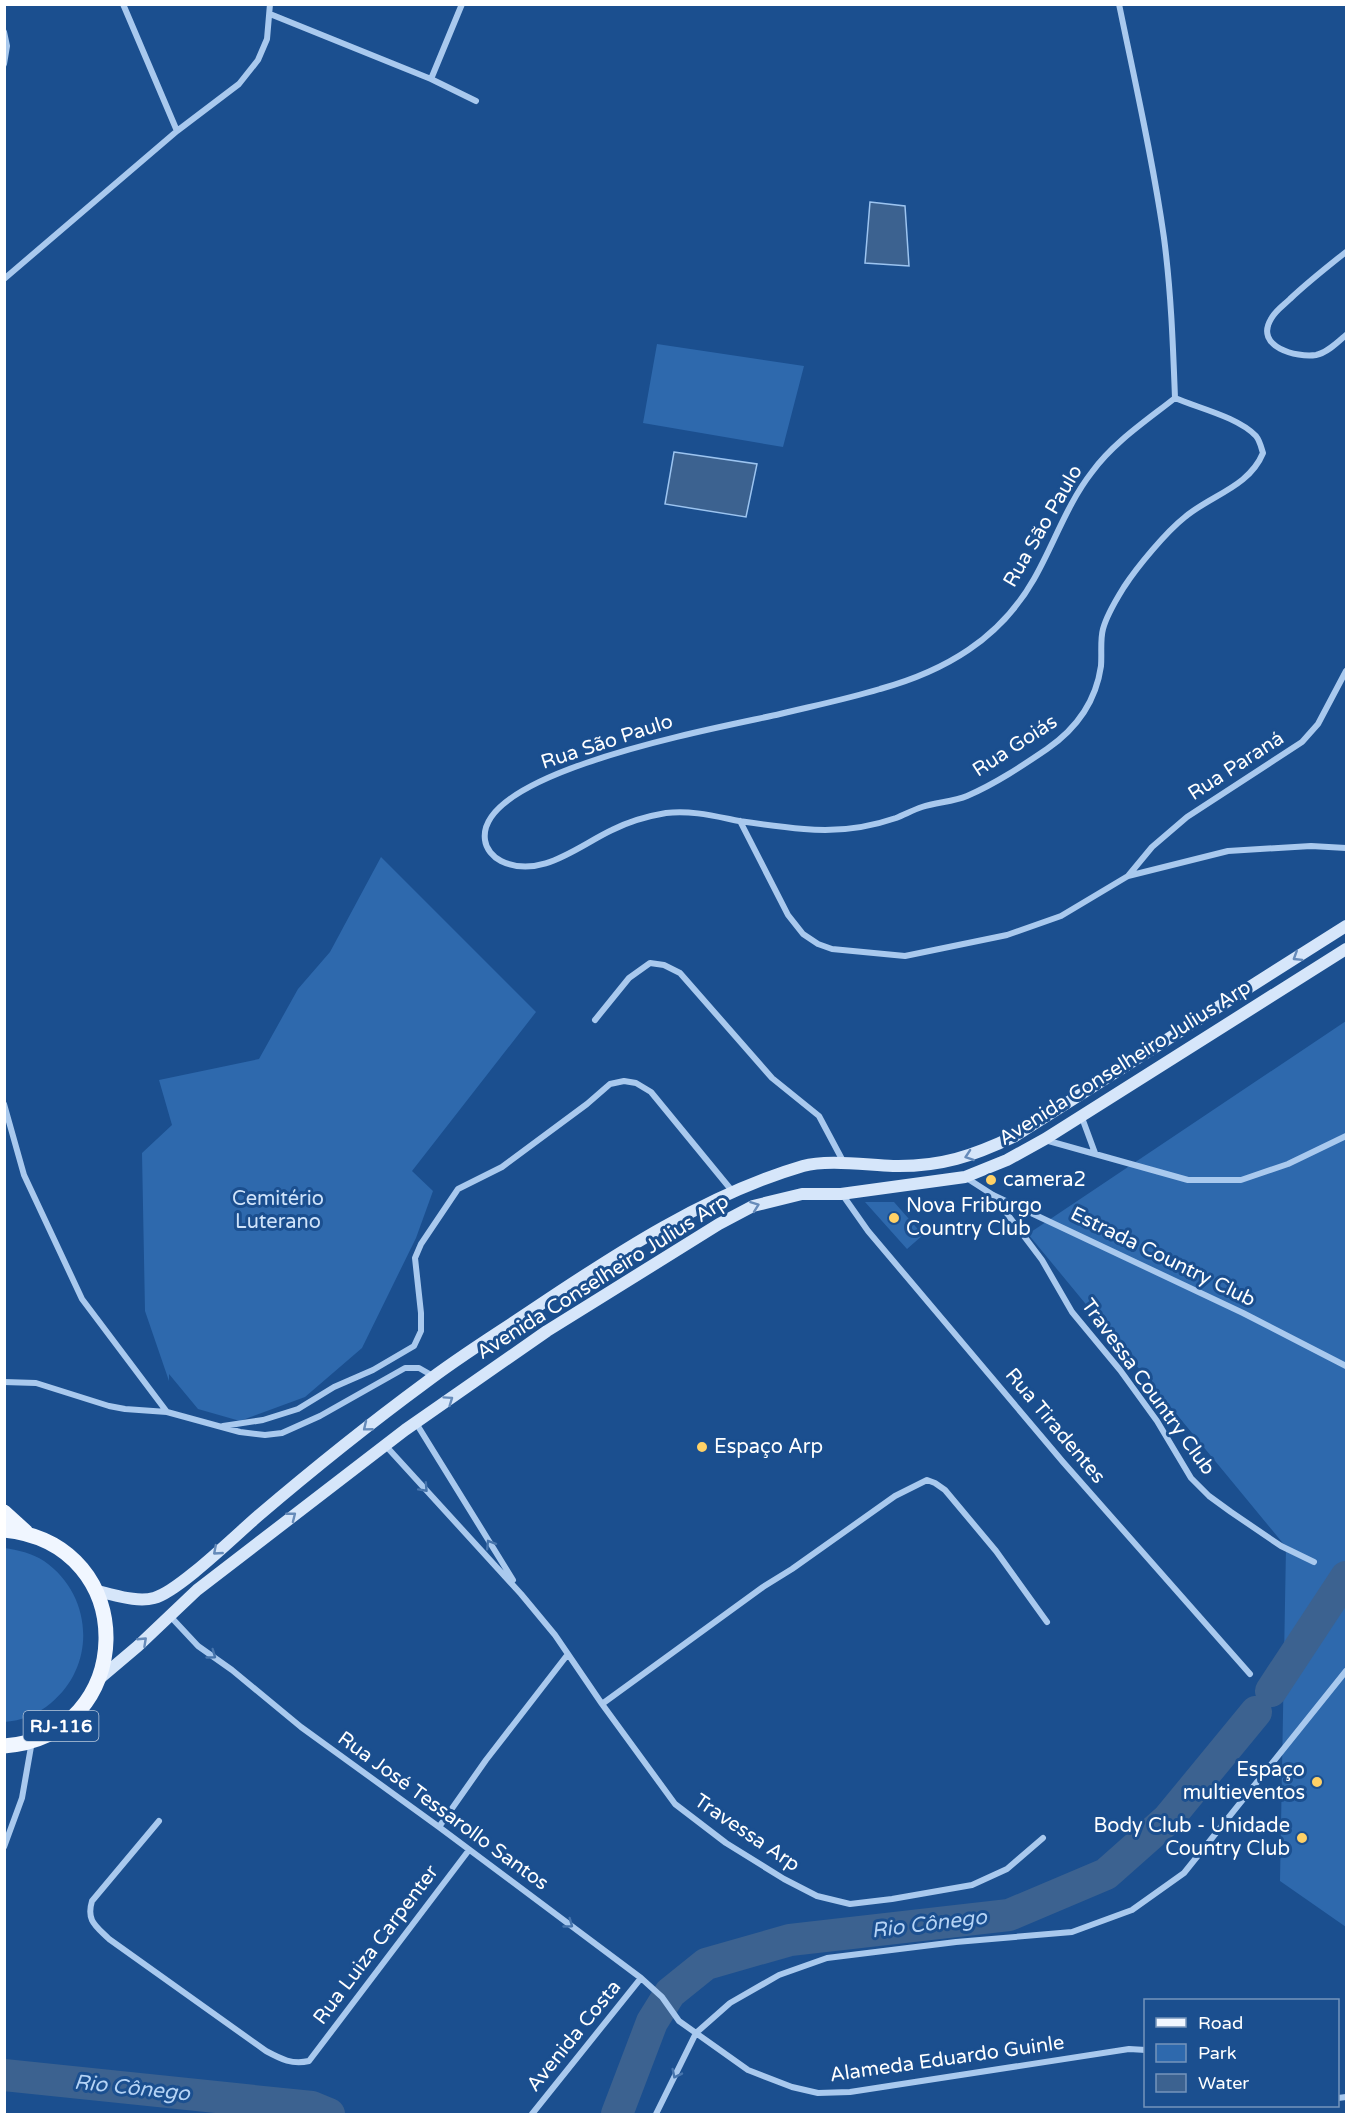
<svg xmlns="http://www.w3.org/2000/svg" width="1351" height="2119" viewBox="0 0 1351 2119" font-family="'Varela Round',sans-serif">
<style>
.green{fill:#2e69ad}
.water{fill:#3c6290;stroke:#9cc4f0;stroke-width:1.5}
.lines{fill:none;stroke-linecap:round;stroke-linejoin:round}
.river{stroke:#3c6290;stroke-width:32}
.minor{stroke:#a9c9ee;stroke-width:6}
.secondary{stroke:#d6e6fa;stroke-width:12}
.primary{stroke:#f0f6ff;stroke-width:15}
.oneway{stroke:#668bba}
.oneway2{stroke:#4674ac}
.poi-dot{fill:#ffd166;stroke:#1b4f8f;stroke-width:2}
.labels{text-anchor:middle;dominant-baseline:central;stroke-width:6;stroke-linejoin:round;paint-order:stroke}
.shield{fill:#1b4f8f;stroke:#bbcadd;stroke-width:1.5}
.shield-label{font-size:18px;font-weight:bold;fill:#fff}
.street-label{font-size:20px;fill:#fff;stroke:#1b4f8f}
.poi-label{font-size:20px;fill:#fff;stroke:#1b4f8f;text-anchor:start}
.park-label{font-size:20px;fill:#cfe3fa;stroke:#1b4f8f}
.water-label{font-size:21px;font-style:italic;fill:#b5d3f5;stroke:#1b4f8f}
</style>
<rect width="100%" height="100%" fill="#1b4f8f"/>
<path class="green" d="M 657,344 L 804,366 L 783,447 L 643,423 Z
M 381,857 L 536,1012 L 412,1171 L 433,1191 L 416,1238 L 362,1348 L 305,1397 L 240,1421 L 198,1409 L 169,1374 L 169,1381 L 145,1311 L 142,1153 L 172,1125 L 159,1080 L 259,1059 L 298,989 L 330,952 Z
M 1346,1021 L 1346,1927 L 1280,1881 L 1286,1547 L 1028,1234 Z
M 865,1202 L 894,1202 L 923,1235 L 907,1249 Z
M 4,1548 C 18,1550 32,1553 44,1561 C 93,1595 97,1665 51,1703 C 38,1714 21,1721 4,1722 Z"/>
<path class="water" d="M 870,202 L 905,206 L 909,266 L 865,263 Z
M 674,452 L 757,464 L 746,517 L 665,504 Z"/>
<g class="lines">
<path class="river" d="M 1271,1691 L 1346,1577
M 4,2075 L 312,2107 L 329,2114
M 617,2114 L 652,2022 L 670,1993 L 706,1964 L 790,1940 L 1009,1915 L 1106,1874 L 1168,1819 L 1256,1712"/>
<path class="minor" d="M 123,4 L 177,131
M 1119,4 C 1135,82 1153,160 1164,238 C 1171,291 1173,345 1175,398 C 1146,421 1114,442 1092,472 C 1067,504 1054,544 1034,579 C 1000,639 945,671 880,689 C 847,699 813,706 780,714 C 729,726 475,770 485,840 C 486,849 493,857 501,861 C 540,880 578,846 612,830 C 628,822 648,816 666,813 C 691,810 714,816 739,821 C 760,824 782,827 804,829 C 834,832 867,828 896,818 C 904,815 913,810 922,807 C 936,802 953,802 967,796 C 995,784 1022,766 1047,749 C 1076,729 1096,701 1101,666 C 1102,653 1100,640 1103,629 C 1107,614 1116,600 1124,587 C 1137,567 1166,532 1185,517 C 1211,495 1249,487 1263,453 C 1261,447 1260,441 1256,436 C 1238,417 1198,408 1175,398
M 270,14 L 431,79 L 476,101
M 4,32 L 7,46 L 4,64
M 431,79 L 462,4
M 1346,252 C 1327,267 1308,282 1290,299 C 1284,305 1275,311 1271,319 C 1254,347 1297,358 1316,355 C 1327,353 1338,342 1346,335
M 4,279 L 177,131 L 239,84 L 258,60 L 267,39 L 270,4
M 740,821 L 788,915 L 803,934 L 818,944 L 832,949 L 905,956 L 1007,935 L 1061,916 L 1128,876 L 1228,851 L 1311,846 L 1346,848
M 1128,876 L 1152,847 L 1187,817 L 1302,742 L 1318,724 L 1346,671
M 595,1020 L 629,978 L 650,963 L 664,965 L 680,973 L 772,1078 L 819,1116 L 844,1163
M 4,1104 L 24,1175 L 82,1299 L 167,1412
M 1081,1115 L 1095,1153
M 1045,1140 L 1188,1180 L 1241,1180 L 1288,1164 L 1346,1136
M 965,1177 L 993,1195 L 1243,1313 L 1346,1366
M 842,1194 L 868,1231 L 1063,1462 L 1250,1674
M 993,1195 L 1042,1260 L 1072,1312 L 1120,1370 L 1157,1421 L 1191,1478 L 1209,1496 L 1231,1512 L 1281,1546 L 1314,1562
M 4,1382 L 36,1383 L 109,1406 L 125,1409 L 167,1412 L 240,1432 L 265,1435 L 282,1433 L 320,1416 L 405,1368 L 419,1368 L 433,1376
M 416,1423 L 513,1580
M 223,1426 L 263,1420 L 298,1409 L 334,1387 L 373,1370 L 414,1346 L 421,1331 L 421,1313 L 415,1258 L 421,1244 L 458,1189 L 502,1167 L 587,1104 L 610,1084 L 624,1081 L 636,1083 L 651,1092 L 733,1192
M 385,1445 L 521,1594 L 555,1635 L 602,1704 L 675,1804 L 726,1843 L 784,1879 L 817,1896 L 850,1904 L 892,1899 L 972,1885 L 1007,1869 L 1043,1838
M 170,1616 L 198,1646 L 232,1670 L 301,1727 L 439,1827 L 641,1978 L 662,1997 L 679,2021 L 748,2070 L 792,2087 L 818,2093 L 850,2092 L 1129,2049 L 1146,2050
M 602,1704 L 763,1587 L 792,1569 L 895,1496 L 927,1480 L 935,1483 L 945,1490 L 996,1551 L 1047,1622
M 159,1821 L 92,1901 C 86,1921 96,1926 109,1939 L 266,2051 C 281,2059 292,2065 309,2061 L 469,1850
M 439,1827 L 486,1760 L 568,1654
M 4,1847 L 22,1798 L 32,1741
M 1338,2098 L 1346,2097
M 532,2114 L 641,1978
M 656,2114 L 696,2033 L 730,2003 L 779,1975 L 827,1958 L 956,1942 L 1072,1932 L 1132,1910 L 1184,1873 L 1346,1671"/>
<path class="secondary" d="M 96,1591 C 113,1594 136,1603 154,1598 C 178,1592 237,1534 258,1516 C 312,1470 368,1425 425,1383 C 460,1356 498,1333 535,1308 C 617,1253 707,1194 803,1166 C 827,1159 866,1165 893,1166 C 941,1167 973,1156 1015,1136 L 1346,926
M 99,1679 L 138,1646 L 197,1590 L 405,1430 L 547,1331 L 719,1224 L 753,1206 L 802,1194 L 841,1194 L 965,1177 L 1007,1160 L 1045,1139 L 1346,949"/>
<path class="primary" d="M 4,1512 L 26,1532
M 4,1530 C 144,1544 136,1737 4,1746"/>
</g>
<defs><path id="oneway-chevron" d="M-2-3.5L2.5 0L-2 3.5" fill="none" stroke-width="1.6" stroke-linecap="round" stroke-linejoin="round" transform="scale(1.5)"/></defs>
<g class="oneway">
<use href="#oneway-chevron" transform="translate(1297 957) rotate(148)"/>
<use href="#oneway-chevron" transform="translate(969 1156) rotate(161)"/>
<use href="#oneway-chevron" transform="translate(755 1206) rotate(-20)"/>
<use href="#oneway-chevron" transform="translate(449 1400) rotate(-35)"/>
<use href="#oneway-chevron" transform="translate(367 1427) rotate(141)"/>
<use href="#oneway-chevron" transform="translate(292 1516) rotate(-38)"/>
<use href="#oneway-chevron" transform="translate(217 1551) rotate(139)"/>
<use href="#oneway-chevron" transform="translate(143 1641) rotate(-43)"/>
</g>
<g class="oneway2">
<use href="#oneway-chevron" transform="translate(424 1488) rotate(47)"/>
<use href="#oneway-chevron" transform="translate(490 1544) rotate(-122)"/>
<use href="#oneway-chevron" transform="translate(212 1655) rotate(36)"/>
<use href="#oneway-chevron" transform="translate(569 1924) rotate(36)"/>
<use href="#oneway-chevron" transform="translate(676 2074) rotate(116)"/>
</g>
<g class="poi-dot">
<circle cx="991" cy="1180" r="6"/>
<circle cx="894" cy="1218" r="6"/>
<circle cx="702" cy="1447" r="6"/>
<circle cx="1317" cy="1782" r="6"/>
<circle cx="1302" cy="1838" r="6"/>
</g>
<g class="labels">
<rect class="shield" x="23.5" y="1711" width="75" height="30" rx="4.5"/>
<g class="shield-label">
<text x="61" y="1726">RJ-116</text>
</g>
<g class="street-label">
<text transform="translate(1043 526) rotate(-60)">Rua São Paulo</text>
<text transform="translate(607 742) rotate(-18)">Rua São Paulo</text>
<text transform="translate(1015 746) rotate(-33)">Rua Goiás</text>
<text transform="translate(1236 766) rotate(-33)">Rua Paraná</text>
<text transform="translate(1125 1063) rotate(-32)">Avenida Conselheiro Julius Arp</text>
<text transform="translate(1163 1257) rotate(26)">Estrada Country Club</text>
<text transform="translate(603 1277) rotate(-32)">Avenida Conselheiro Julius Arp</text>
<text transform="translate(1148 1387) rotate(54)">Travessa Country Club</text>
<text transform="translate(1055 1426) rotate(50)">Rua Tiradentes</text>
<text transform="translate(443 1811) rotate(36)">Rua José Tessarollo Santos</text>
<text transform="translate(747 1833) rotate(34)">Travessa Arp</text>
<text transform="translate(376 1945) rotate(-53)">Rua Luiza Carpenter</text>
<text transform="translate(574 2036) rotate(-51)">Avenida Costa</text>
<text transform="translate(947 2059) rotate(-8)">Alameda Eduardo Guinle</text>
</g>
<g class="poi-label">
<text x="1003" y="1180">camera2</text>
<text x="906" y="1206">Nova Friburgo<tspan x="906" dy="23">Country Club</tspan></text>
<text x="714" y="1447">Espaço Arp</text>
<text x="1305" y="1770" text-anchor="end">Espaço<tspan x="1305" dy="23">multieventos</tspan></text>
<text x="1290" y="1826" text-anchor="end">Body Club - Unidade<tspan x="1290" dy="23">Country Club</tspan></text>
</g>
<g class="park-label">
<text x="278" y="1199">Cemitério<tspan x="278" dy="23">Luterano</tspan></text>
</g>
<g class="water-label">
<text transform="translate(929 1924) rotate(-7)">Rio Cônego</text>
<text transform="translate(132 2088) rotate(6)">Rio Cônego</text>
</g>
</g>
<rect width="1351" height="2119" fill="none" stroke="#ffffff" stroke-width="12"/>
<rect x="1144" y="1999" width="195" height="108" fill="#1b4f8f" stroke="#7695bc" stroke-width="1.5"/>
<rect x="1156" y="2018" width="30" height="9" fill="#f0f6ff" stroke="#7695bc" stroke-width="1.5"/>
<text x="1198" y="2029" font-size="18" fill="#ffffff">Road</text>
<rect x="1156" y="2044" width="30" height="18" fill="#2e69ad" stroke="#7695bc" stroke-width="1.5"/>
<text x="1198" y="2059" font-size="18" fill="#ffffff">Park</text>
<rect x="1156" y="2074" width="30" height="18" fill="#3c6290" stroke="#7695bc" stroke-width="1.5"/>
<text x="1198" y="2089" font-size="18" fill="#ffffff">Water</text>
</svg>
